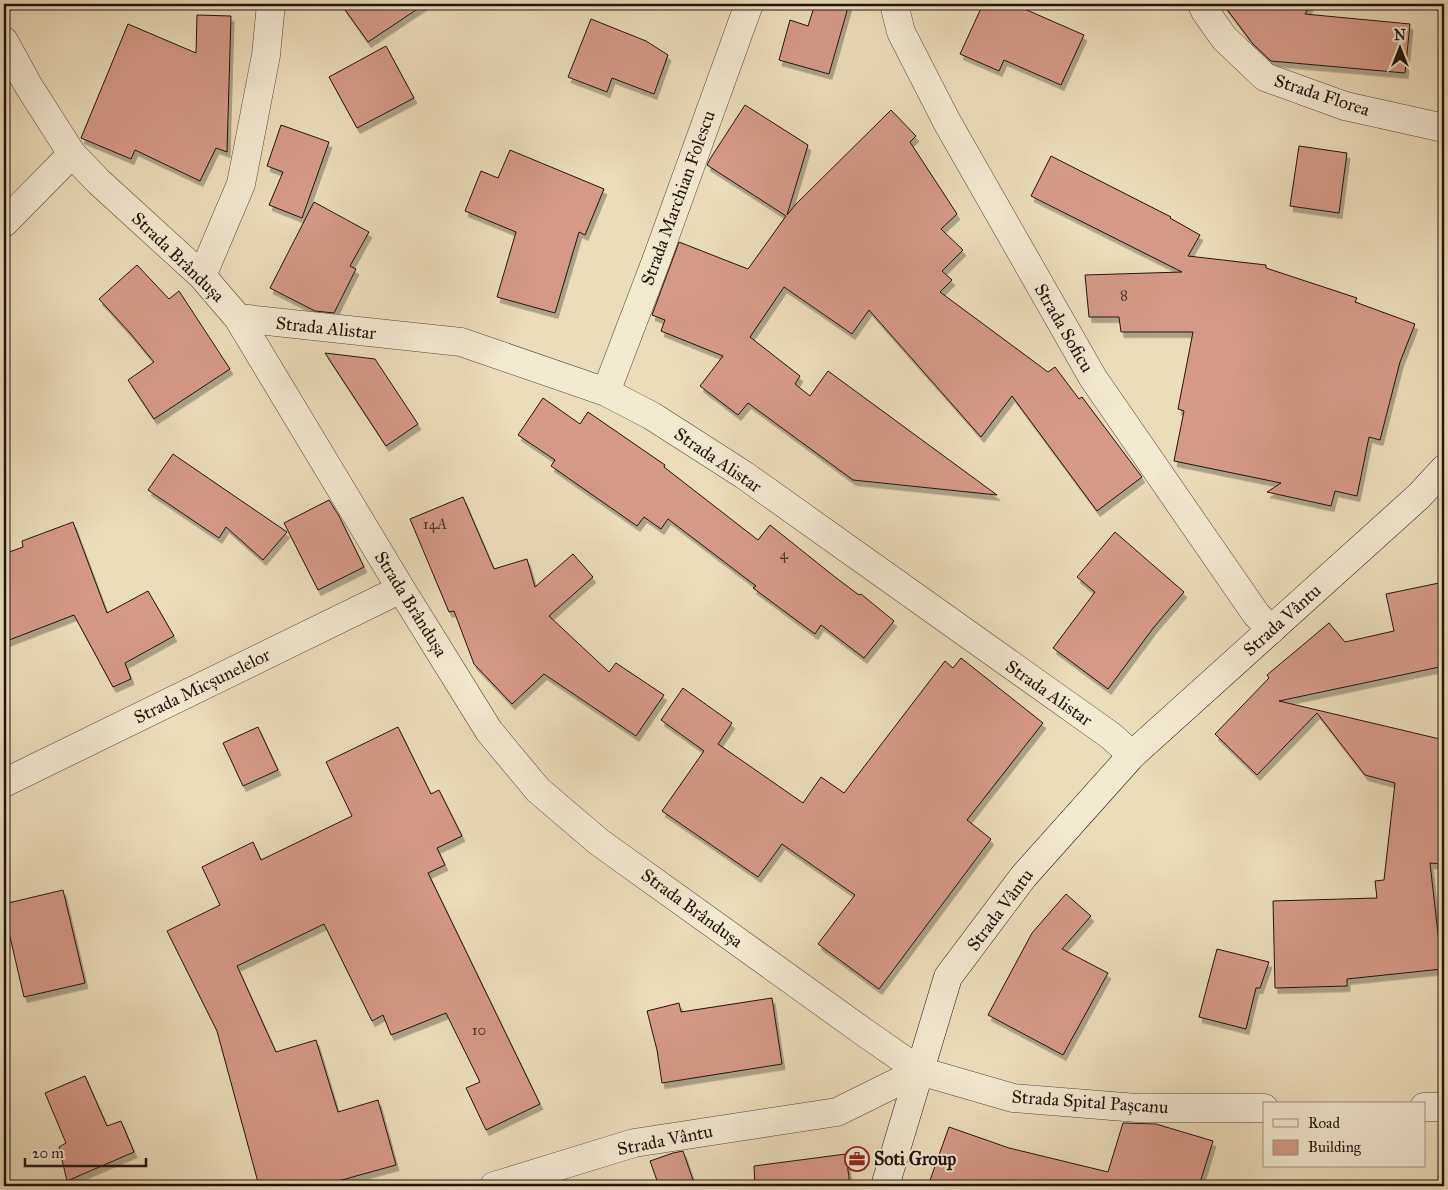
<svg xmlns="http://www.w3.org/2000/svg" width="1448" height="1190" viewBox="0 0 1448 1190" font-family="'IM FELL Great Primer',serif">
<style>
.building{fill:#d59a86;stroke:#20140f;filter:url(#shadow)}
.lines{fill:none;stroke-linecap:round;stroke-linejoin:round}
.street-casing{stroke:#534639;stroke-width:29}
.secondary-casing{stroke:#20140f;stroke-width:29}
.street{stroke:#f2e9d1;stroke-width:28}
.secondary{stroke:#f2e9d1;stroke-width:28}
.labels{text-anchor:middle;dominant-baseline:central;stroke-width:4;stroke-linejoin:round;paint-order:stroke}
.number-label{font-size:15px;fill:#4d362d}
.street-label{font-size:18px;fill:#20140f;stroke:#f2e9d1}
.poi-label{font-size:18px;font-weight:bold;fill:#20140f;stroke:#f2e9d1;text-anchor:start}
</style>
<defs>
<filter id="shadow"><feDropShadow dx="3" dy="5.5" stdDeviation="0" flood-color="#0004"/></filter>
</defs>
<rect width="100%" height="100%" fill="#ebddb8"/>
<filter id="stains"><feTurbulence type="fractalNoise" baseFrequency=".004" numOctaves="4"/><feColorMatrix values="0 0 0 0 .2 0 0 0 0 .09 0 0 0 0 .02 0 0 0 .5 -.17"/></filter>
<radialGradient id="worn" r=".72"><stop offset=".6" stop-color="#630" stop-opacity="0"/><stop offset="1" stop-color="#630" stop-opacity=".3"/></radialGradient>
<path class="building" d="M 341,4 L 425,4 L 368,42 Z
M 815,4 L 849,4 L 829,74 L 779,60 L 790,20 L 808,26 Z
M 983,4 L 1013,4 L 1084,35 L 1061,85 L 1004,60 L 999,71 L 960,54 Z
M 1223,4 L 1311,4 L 1305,14 L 1410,24 L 1405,73 L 1271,61 L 1253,44 Z
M 197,15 L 231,16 L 227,152 L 216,148 L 200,181 L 135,150 L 131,159 L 81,138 L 128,24 L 196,53 Z
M 591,19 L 646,41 L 668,55 L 654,94 L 612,78 L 607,92 L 568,77 Z
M 386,46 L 414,98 L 357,128 L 329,77 Z
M 745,105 L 808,145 L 787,215 L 796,204 L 891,110 L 916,136 L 910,142 L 957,214 L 941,229 L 963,250 L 942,271 L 952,280 L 940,292 L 1048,372 L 1055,367 L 1079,399 L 1082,397 L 1142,477 L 1097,511 L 1012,396 L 981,437 L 869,310 L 852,334 L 784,287 L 750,337 L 800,376 L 795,384 L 810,396 L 828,371 L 997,495 L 853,480 L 748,403 L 738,415 L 700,386 L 723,356 L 661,331 L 665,320 L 652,315 L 679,242 L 748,269 L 786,216 L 707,165 L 710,159 Z
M 281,125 L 329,142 L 302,218 L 269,205 L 283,172 L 267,166 Z
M 1299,146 L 1347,153 L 1339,213 L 1290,206 Z
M 510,150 L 604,189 L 585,235 L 579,232 L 555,313 L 497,297 L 516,232 L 465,211 L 481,171 L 498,178 Z
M 1051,156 L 1171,217 L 1170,218 L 1200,235 L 1188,256 L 1266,265 L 1266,268 L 1357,298 L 1355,302 L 1415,324 L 1400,362 L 1380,440 L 1369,437 L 1357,496 L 1335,491 L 1331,506 L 1267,492 L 1281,483 L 1174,461 L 1184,411 L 1178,409 L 1193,332 L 1121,332 L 1119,317 L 1089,317 L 1085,275 L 1182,272 L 1031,196 Z
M 314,202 L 369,232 L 350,266 L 356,269 L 334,313 L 315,311 L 270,288 Z
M 137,265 L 169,299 L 179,291 L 230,369 L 154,419 L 128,380 L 154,362 L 130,333 L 99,299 Z
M 325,353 L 375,359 L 418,424 L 386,446 Z
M 543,398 L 580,424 L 588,412 L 665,465 L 664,467 L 758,540 L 770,525 L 835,577 L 859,595 L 861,594 L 894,621 L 864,658 L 821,625 L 815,634 L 753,588 L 756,586 L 668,519 L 661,529 L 644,517 L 637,526 L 551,466 L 555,460 L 518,435 Z
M 173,454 L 287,532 L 263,560 L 226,527 L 219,538 L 148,490 Z
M 463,497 L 494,569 L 527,559 L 535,587 L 573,554 L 593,577 L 549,616 L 609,672 L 616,663 L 664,695 L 636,736 L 544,674 L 512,704 L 474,664 L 454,611 L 449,612 L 410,519 Z
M 329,500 L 339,516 L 364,567 L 318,590 L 284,523 Z
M 73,522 L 107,613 L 148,591 L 174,636 L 125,663 L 131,679 L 113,687 L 74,615 L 4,642 L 4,554 L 23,547 L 22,541 Z
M 1115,532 L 1184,592 L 1154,627 L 1108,689 L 1053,648 L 1095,592 L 1077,577 Z
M 1439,583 L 1444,609 L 1444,666 L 1279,701 L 1444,740 L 1444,864 L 1430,863 L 1442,969 L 1347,979 L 1347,986 L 1275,988 L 1273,901 L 1377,898 L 1375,881 L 1384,880 L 1395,783 L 1365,775 L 1317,713 L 1257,775 L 1215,734 L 1269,678 L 1267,675 L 1329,623 L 1345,642 L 1394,631 L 1386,594 Z
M 961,658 L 1043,723 L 967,820 L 991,839 L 879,989 L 818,944 L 855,895 L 782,844 L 758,877 L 662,811 L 704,751 L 661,720 L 683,688 L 732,723 L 718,744 L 803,803 L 821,777 L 844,793 L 945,661 L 953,668 Z
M 258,727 L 278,770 L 243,786 L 223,743 Z
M 398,727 L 431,794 L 439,790 L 462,836 L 437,848 L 445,865 L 428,873 L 540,1104 L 486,1130 L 466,1088 L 480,1082 L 446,1013 L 391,1035 L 383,1015 L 372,1021 L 324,924 L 237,966 L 276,1052 L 316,1040 L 338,1112 L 378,1100 L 396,1165 L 320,1186 L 259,1186 L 217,1031 L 167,931 L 220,905 L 202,867 L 253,842 L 261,860 L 352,816 L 326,762 Z
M 63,890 L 85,983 L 24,997 L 4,911 L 4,904 Z
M 1066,894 L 1091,916 L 1062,949 L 1108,973 L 1063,1055 L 988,1015 L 1032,933 Z
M 1217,949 L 1269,962 L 1260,988 L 1256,988 L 1246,1029 L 1199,1017 Z
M 772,998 L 782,1064 L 662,1083 L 657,1050 L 647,1011 L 679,1003 L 681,1012 Z
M 85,1076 L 107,1126 L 121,1121 L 134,1152 L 67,1181 L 59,1147 L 66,1143 L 45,1093 Z
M 1123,1123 L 1156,1124 L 1213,1141 L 1199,1186 L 928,1186 L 949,1127 L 1009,1148 L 1108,1172 Z
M 683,1151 L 695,1186 L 659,1186 L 650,1161 L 673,1153 Z
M 846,1154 L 850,1186 L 755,1186 L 754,1166 Z"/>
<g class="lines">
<defs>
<path id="street" d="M 894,4 L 901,32 L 947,122 L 1093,378 L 1256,614 L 1271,630
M 1202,4 L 1205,11 L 1224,38 L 1265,77 L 1345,106 L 1444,128
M 4,41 L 28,85 L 72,154 L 99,182 L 202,276 L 238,318 L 401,589 L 489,731 L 538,790 L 599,842 L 868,1035 L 920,1071 L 1013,1098 L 1137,1108 L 1264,1108
M 4,223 L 72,154
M 202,276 L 241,184 L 266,55 L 271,4
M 238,318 L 461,342 L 606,392 L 652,416 L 744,475 L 1111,736 L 1132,755
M 606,392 L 656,261 L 749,4
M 4,783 L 401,589
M 1424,1107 L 1444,1107
M 494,1186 L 634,1143 L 837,1112 L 920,1071"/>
<path id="secondary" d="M 885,1186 L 948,977 L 1023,877 L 1132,755 L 1419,496 L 1444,469"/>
</defs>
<use href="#street" class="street-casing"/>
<use href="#secondary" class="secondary-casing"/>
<use href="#street" class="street"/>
<use href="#secondary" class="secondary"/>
</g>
<defs>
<symbol id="office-ring" viewBox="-11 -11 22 22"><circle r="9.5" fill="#f2e9d1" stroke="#8f2418" stroke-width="1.5"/><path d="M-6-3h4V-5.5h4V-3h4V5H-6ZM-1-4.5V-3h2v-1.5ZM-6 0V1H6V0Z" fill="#8f2418"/></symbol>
</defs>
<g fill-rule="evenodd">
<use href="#office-ring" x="843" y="1145" width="28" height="28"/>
</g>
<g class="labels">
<g class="number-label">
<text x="1124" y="295">8</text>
<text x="435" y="524">14A</text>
<text x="784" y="554">4</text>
<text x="479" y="1030">10</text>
</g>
<g class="street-label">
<text transform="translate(1322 95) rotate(18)">Strada Florea</text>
<text transform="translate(678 198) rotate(-70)">Strada Marchian Folescu</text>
<text transform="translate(178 257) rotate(44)">Strada Brândușa</text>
<text transform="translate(326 328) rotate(6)">Strada Alistar</text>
<text transform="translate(1064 328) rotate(60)">Strada Soficu</text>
<text transform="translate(718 460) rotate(34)">Strada Alistar</text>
<text transform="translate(411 604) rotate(58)">Strada Brândușa</text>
<text transform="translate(1282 620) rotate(-42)">Strada Vântu</text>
<text transform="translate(202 686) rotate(-26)">Strada Micșunelelor</text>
<text transform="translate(1049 693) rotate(35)">Strada Alistar</text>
<text transform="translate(692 908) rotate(36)">Strada Brândușa</text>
<text transform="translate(1000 910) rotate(-53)">Strada Vântu</text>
<text transform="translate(1090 1102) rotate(4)">Strada Spital Pașcanu</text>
<text transform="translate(665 1140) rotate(-11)">Strada Vântu</text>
</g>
<g class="poi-label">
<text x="874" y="1159">Soti Group</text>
</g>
</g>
<rect width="1448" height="1190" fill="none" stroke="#ebddb8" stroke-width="20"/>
<rect x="5" y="5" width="1438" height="1180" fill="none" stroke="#20140f" stroke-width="2.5"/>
<rect x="10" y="10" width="1428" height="1170" fill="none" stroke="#20140f"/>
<rect x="1263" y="1102" width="162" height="65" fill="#f2e9d1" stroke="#9e9483"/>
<rect x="1273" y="1119" width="25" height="8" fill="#f2e9d1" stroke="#9e9483"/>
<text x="1308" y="1128" font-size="15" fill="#20140f">Road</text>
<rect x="1273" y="1140" width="25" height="15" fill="#d59a86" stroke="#9e9483"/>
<text x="1308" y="1152" font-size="15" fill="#20140f">Building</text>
<g transform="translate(1400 48)" stroke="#f2e9d1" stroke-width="4" paint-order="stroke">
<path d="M0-4L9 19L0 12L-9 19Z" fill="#20140f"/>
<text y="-8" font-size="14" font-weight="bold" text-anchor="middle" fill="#20140f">N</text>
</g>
<path d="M25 1158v8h121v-8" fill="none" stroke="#20140f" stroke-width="2.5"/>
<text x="32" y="1158" font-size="15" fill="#20140f" stroke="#f2e9d1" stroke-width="4" paint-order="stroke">20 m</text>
<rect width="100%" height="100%" filter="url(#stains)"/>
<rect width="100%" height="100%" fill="url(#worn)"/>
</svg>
